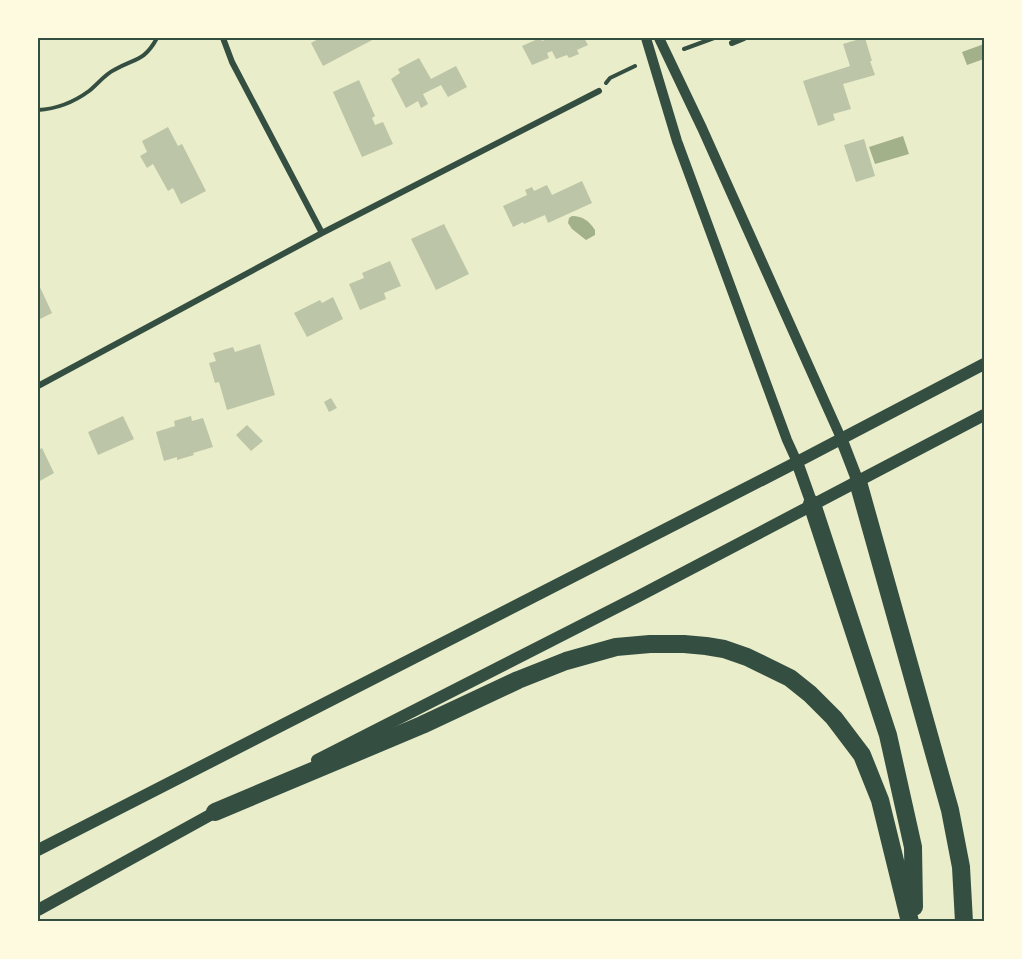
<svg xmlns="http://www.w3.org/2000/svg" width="1022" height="959" viewBox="0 0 1022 959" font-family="Signika,sans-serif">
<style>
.water{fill:#a3b18a}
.building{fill:#bcc5a7}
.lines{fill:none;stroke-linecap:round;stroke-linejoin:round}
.path{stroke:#344e41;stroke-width:4}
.minor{stroke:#344e41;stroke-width:6}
.tertiary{stroke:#344e41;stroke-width:10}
.secondary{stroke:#344e41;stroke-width:12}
.motorway{stroke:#344e41;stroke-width:18}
.neatline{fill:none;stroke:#344e41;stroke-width:2}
</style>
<rect width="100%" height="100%" fill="#e9edc9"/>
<path class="water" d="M 984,44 L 984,59 L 967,65 L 962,52 Z
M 903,136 L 909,154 L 875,164 L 869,147 Z
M 572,216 C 583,216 589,221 595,230 L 595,235 L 586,240 L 572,229 L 568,223 L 569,218 Z"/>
<path class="building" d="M 320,38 L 376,38 L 323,66 L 311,43 Z
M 540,38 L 542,41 L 547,39 L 547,38 L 584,38 L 588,45 L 577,50 L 579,54 L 569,58 L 567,55 L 556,59 L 552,51 L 547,53 L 549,58 L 532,65 L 522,46 Z
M 863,38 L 865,38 L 872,61 L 870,61 L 875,75 L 843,84 L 851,109 L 833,114 L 835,120 L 818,126 L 803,81 L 850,66 L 843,44 Z
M 419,58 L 431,79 L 456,66 L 467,87 L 448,97 L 441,85 L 423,94 L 428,104 L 421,108 L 418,101 L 406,108 L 391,79 L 400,73 L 398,69 Z
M 359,80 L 375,116 L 372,118 L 375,125 L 383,122 L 393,144 L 362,157 L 333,92 Z
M 168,127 L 178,146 L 182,144 L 206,191 L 181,204 L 173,188 L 168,191 L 153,164 L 147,168 L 140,156 L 147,152 L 142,141 Z
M 864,139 L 875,176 L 856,182 L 844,145 Z
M 582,181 L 592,203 L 548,223 L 545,215 L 524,224 L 523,222 L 513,227 L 503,206 L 527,195 L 525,190 L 532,187 L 534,191 L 547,185 L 552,195 Z
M 444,224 L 469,274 L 436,290 L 411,239 Z
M 390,261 L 401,286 L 384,293 L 386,299 L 360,310 L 349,284 L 364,278 L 362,273 Z
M 38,283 L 52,313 L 38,320 Z
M 333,297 L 343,319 L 307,337 L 294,313 L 320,300 L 322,303 Z
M 260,344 L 275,395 L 227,410 L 219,382 L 215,383 L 209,363 L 216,361 L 213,353 L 233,347 L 235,352 Z
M 331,398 L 337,408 L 329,412 L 324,402 Z
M 123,416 L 134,439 L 98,455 L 88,432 Z
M 191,416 L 192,421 L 203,418 L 213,447 L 193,453 L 194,455 L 177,460 L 177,457 L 164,461 L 156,432 L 175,426 L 174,421 Z
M 247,425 L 263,441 L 251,451 L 236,435 Z
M 42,448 L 54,473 L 38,482 L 38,450 Z"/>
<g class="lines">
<path class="path" d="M 684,49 L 714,38
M 606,83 L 610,78 L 635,66
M 38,110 C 56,109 74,102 89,91 C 98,84 104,75 114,70 C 135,58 144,62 157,38"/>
<path class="minor" d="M 223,38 L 232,62 L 322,233
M 732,43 L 744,38
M 38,386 L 322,233 L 599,91"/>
<path class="tertiary" d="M 646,38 L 677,141 L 787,440 L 797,462
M 659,38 L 702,128 L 841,438"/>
<path class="secondary" d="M 841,438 L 858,482
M 797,462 L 812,504
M 317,760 L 639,596 L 984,415
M 38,850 L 797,462 L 984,364
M 38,910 L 221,809"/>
<path class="motorway" d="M 858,482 L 950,810 L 961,867 L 964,922
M 812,504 L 888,735 L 913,847 L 914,907
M 215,812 L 422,725 L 518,680 L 566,661 L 616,647 L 650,644 L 684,644 L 706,646 L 724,649 L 747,657 L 790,678 L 810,694 L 834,718 L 862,755 L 880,800 L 910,922"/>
</g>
<rect width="1022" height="959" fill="none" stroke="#fefae0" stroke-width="78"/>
<rect x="39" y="39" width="944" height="881" class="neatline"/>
</svg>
